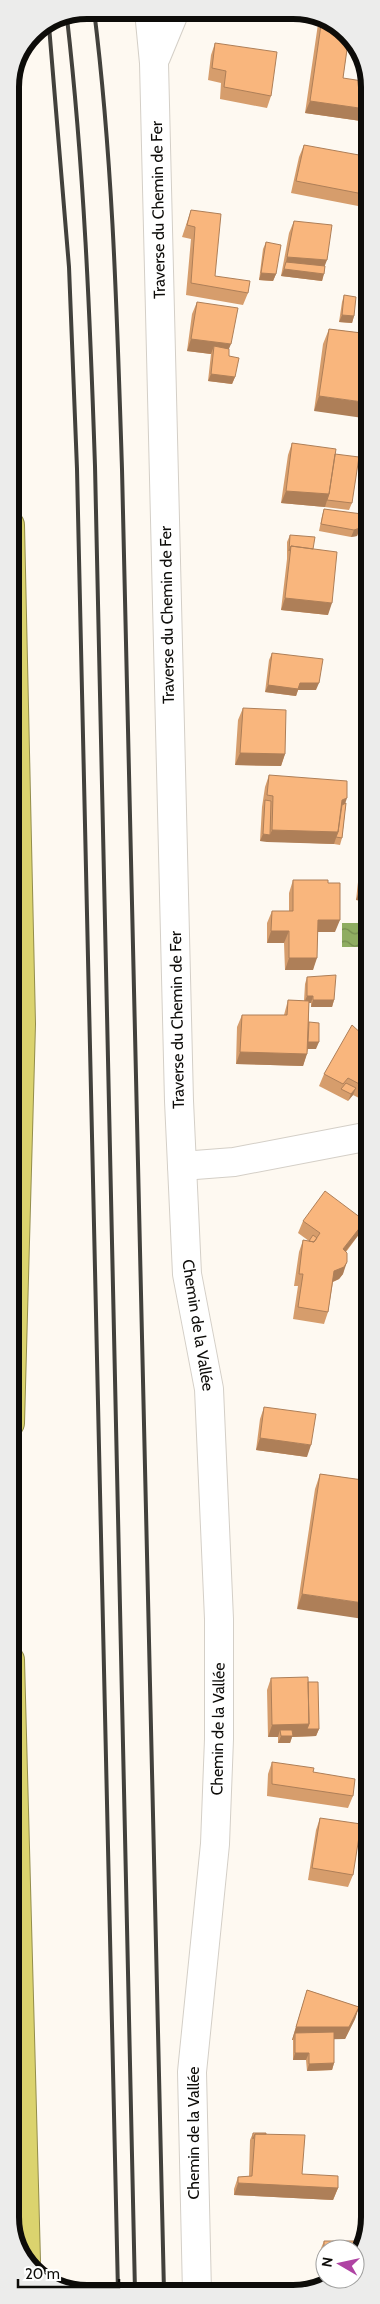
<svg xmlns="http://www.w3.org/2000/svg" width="380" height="2304" viewBox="0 0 380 2304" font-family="Cabin,sans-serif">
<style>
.water{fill:url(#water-waves)}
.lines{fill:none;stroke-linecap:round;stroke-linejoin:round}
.street-casing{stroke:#d4cfc7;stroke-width:30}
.secondary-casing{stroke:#d4cfc7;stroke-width:30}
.highway-casing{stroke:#938d4b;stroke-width:30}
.street{stroke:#fff;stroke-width:28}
.secondary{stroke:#fff;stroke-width:28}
.highway{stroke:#dbd36e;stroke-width:28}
.rail{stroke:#42413c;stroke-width:4}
.wall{fill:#d69d6c}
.shaded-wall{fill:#ae7f58}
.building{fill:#f9b67d;stroke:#ae7f58}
.labels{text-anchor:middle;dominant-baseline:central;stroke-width:4;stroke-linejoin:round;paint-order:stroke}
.street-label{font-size:16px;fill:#0d0c09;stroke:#fff}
.rim{fill:none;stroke:#0d0c09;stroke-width:6}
</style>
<defs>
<pattern id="water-waves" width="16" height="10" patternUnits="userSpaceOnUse" patternTransform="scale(1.25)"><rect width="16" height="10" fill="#8fad61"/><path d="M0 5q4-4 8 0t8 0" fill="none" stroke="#738b4e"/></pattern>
</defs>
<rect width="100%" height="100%" fill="#fef9f1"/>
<path class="water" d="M 342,923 L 370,923 L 370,947 L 342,947 Z"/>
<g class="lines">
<defs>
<path id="street" d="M 182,1166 L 234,1162 L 370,1136"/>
<path id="secondary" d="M 149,11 L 154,63 L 179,1101 L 187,1274 L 209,1389 L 219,1619 L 219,1739 L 215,1844 L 192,2072 L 197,2293
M 156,57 L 175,11"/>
<path id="highway" d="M 10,525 L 21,1024 L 10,1423
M 10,1660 L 26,2261"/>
</defs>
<use href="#street" class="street-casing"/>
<use href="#secondary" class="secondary-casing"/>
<use href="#highway" class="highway-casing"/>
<use href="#street" class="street"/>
<use href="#secondary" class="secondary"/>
<use href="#highway" class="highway"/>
<path class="rail" d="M 94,10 C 113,162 117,316 122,469 L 164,2292
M 67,18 C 84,167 90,317 95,466 L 135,2292
M 49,26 L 69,267 L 77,469 L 118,2292"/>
</g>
<path class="wall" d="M 319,17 L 349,35 L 343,78 L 361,121 L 305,113 Z
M 215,43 L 271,96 L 267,108 L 220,99 L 221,83 L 208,80 L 211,55 Z
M 304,145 L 370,163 L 370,190 L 364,189 L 358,206 L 291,193 L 299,157 Z
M 191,210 L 215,276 L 248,293 L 243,305 L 186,295 L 191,239 L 182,237 Z
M 294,221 L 325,266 L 322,281 L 281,276 L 289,233 Z
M 266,242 L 276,274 L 273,281 L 259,280 L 263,249 Z
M 344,295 L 354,316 L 352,323 L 339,322 L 342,302 Z
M 197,302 L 229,349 L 229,356 L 235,377 L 232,384 L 208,381 L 211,354 L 187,351 L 192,314 Z
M 329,329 L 370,334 L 314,411 L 323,344 Z
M 292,443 L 335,454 L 352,503 L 349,510 L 325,507 L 281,503 L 288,455 Z
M 324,509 L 360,528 L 357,536 L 351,537 L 319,531 L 322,516 Z
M 290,535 L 313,549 L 328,615 L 281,610 L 287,559 L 287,542 Z
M 272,653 L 316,690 L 298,690 L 296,696 L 265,692 L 269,660 Z
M 243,708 L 285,754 L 281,766 L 235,765 L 238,720 Z
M 269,775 L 346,803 L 342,838 L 340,845 L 334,844 L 260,841 L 262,807 L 265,787 Z
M 364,861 L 370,862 L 370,902 L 356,900 L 359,873 Z
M 293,880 L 328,883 L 335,932 L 318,932 L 313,970 L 285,970 L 284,943 L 267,943 L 267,923 L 272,911 L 289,911 L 289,893 Z
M 307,977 L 334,1000 L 332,1007 L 311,1007 L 311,1003 L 309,1003 L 309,1022 L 316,1049 L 308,1049 L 303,1066 L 236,1064 L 237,1027 L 242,1015 L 284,1015 L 288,1000 L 304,1001 L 305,984 Z
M 370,1032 L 370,1088 L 361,1099 L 353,1095 L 348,1101 L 319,1086 L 324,1074 Z
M 303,1221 L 365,1221 L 360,1233 L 346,1252 L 343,1274 L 339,1279 L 333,1282 L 328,1312 L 324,1324 L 293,1319 L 298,1286 L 294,1286 L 299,1252 L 303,1240 L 309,1241 L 298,1233 Z
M 264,1407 L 307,1457 L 256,1450 L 260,1419 Z
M 320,1474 L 370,1481 L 297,1609 L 315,1489 Z
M 271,1678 L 308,1682 L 319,1729 L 316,1736 L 292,1737 L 290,1743 L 278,1743 L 278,1737 L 268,1737 L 267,1690 Z
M 272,1762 L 313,1772 L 353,1796 L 348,1808 L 267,1796 L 268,1774 Z
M 320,1818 L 353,1875 L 348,1887 L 308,1880 L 316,1830 Z
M 307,1990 L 359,2007 L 355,2019 L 345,2039 L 334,2039 L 334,2063 L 332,2070 L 307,2071 L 306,2060 L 293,2060 L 293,2040 L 292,2040 Z
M 253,2133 L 266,2134 L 302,2174 L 338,2188 L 333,2200 L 234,2195 L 234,2189 L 238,2177 L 249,2176 L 250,2140 Z
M 324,2241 L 328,2279 L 320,2283 L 319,2253 Z"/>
<path class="shaded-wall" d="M 310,101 L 366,109 L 361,121 L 305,113 Z
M 287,257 L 327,260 L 322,273 L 286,262 Z
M 284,269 L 324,274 L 322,281 L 281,276 Z
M 261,273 L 276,274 L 273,281 L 259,280 Z
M 342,315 L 354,316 L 352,323 L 339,322 Z
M 191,339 L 231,344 L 226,356 L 214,346 L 211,354 L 187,351 Z
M 211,374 L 235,377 L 232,384 L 208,381 Z
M 319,396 L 370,403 L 370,419 L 314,411 Z
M 286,491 L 329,494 L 325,507 L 281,503 Z
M 360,528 L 357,536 L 351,537 L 354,530 Z
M 285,598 L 332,603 L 328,615 L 281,610 Z
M 300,683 L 319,683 L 316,690 L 298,690 L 296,696 L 265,692 L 268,685 Z
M 240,753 L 285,754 L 281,766 L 235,765 Z
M 347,798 L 343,810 L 340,811 L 342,800 Z
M 272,830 L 338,832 L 334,844 L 267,842 Z
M 263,834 L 270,835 L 267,842 L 260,841 Z
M 360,888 L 370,889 L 370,902 L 356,900 Z
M 318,920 L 340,920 L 335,932 L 313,932 Z
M 271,931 L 289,931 L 284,943 L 267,943 Z
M 289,958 L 317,958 L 313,970 L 285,970 Z
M 307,996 L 313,996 L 311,1003 L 304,1003 Z
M 313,1000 L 334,1000 L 332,1007 L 311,1007 Z
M 306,1042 L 319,1042 L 316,1049 L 304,1049 Z
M 240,1052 L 307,1054 L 303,1066 L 236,1064 Z
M 370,1081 L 370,1088 L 361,1099 L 365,1087 Z
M 356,1088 L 353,1095 L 348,1101 L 351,1094 Z
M 365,1221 L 360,1233 L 338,1261 L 343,1249 Z
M 347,1262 L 343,1274 L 339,1279 L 330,1283 L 334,1271 Z
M 260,1438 L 311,1445 L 307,1457 L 256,1450 Z
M 302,1594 L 370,1604 L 370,1620 L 297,1609 Z
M 309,1724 L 319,1729 L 316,1736 L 292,1737 L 290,1743 L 278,1743 L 281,1736 L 280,1730 L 278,1737 L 268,1737 L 272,1725 Z
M 359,2007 L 355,2019 L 345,2039 L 295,2040 L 295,2033 L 293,2040 L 292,2040 L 296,2027 Z
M 295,2053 L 309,2053 L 306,2060 L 293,2060 Z
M 334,2063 L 332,2070 L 307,2071 L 309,2064 Z
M 238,2183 L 338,2188 L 333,2200 L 234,2195 Z"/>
<path class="building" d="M 322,18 L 349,35 L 343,78 L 369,82 L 366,109 L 310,101 Z
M 215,43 L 277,52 L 271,96 L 224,87 L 226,71 L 212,68 Z
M 304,145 L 370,157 L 370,161 L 363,194 L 296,181 Z
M 369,162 L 370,163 L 370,183 L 366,182 Z
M 191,210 L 221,214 L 215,276 L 250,281 L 248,293 L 191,283 L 195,227 L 187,225 Z
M 294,221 L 332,225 L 327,260 L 287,257 Z
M 266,242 L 281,245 L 276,274 L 261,273 Z
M 286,262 L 325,266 L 324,274 L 284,269 Z
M 344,295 L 356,297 L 354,316 L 342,315 Z
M 197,302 L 238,308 L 231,344 L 191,339 Z
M 329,329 L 370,334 L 370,403 L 319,396 Z
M 214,346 L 229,349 L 229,356 L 239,358 L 235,377 L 211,374 Z
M 292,443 L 336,449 L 329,494 L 286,491 Z
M 335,454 L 359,457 L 352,503 L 327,500 L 329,494 Z
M 324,509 L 362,514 L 360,528 L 354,530 L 321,524 Z
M 290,535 L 315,537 L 313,549 L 291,546 L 289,551 Z
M 291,546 L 337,552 L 332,603 L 285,598 Z
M 272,653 L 323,659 L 319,683 L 300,683 L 298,689 L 268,685 Z
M 243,708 L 286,710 L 285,754 L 240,753 Z
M 269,775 L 347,781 L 347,798 L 342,800 L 338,832 L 272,830 L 273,796 L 267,795 Z
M 265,800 L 271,801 L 270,835 L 263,834 Z
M 346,803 L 342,838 L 336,837 L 338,832 L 342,805 Z
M 364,861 L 370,862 L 370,889 L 360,888 Z
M 293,880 L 328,880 L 328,883 L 340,883 L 340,920 L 318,920 L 317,958 L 289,958 L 289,931 L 271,931 L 272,911 L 293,911 Z
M 336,975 L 334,1000 L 313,1000 L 313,996 L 307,996 L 307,977 Z
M 288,1000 L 309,1001 L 307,1054 L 240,1052 L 242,1015 L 287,1015 Z
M 309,1022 L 319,1023 L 319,1042 L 308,1042 Z
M 352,1025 L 364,1036 L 370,1032 L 370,1081 L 365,1087 L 348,1078 L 343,1084 L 324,1074 Z
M 346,1083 L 356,1088 L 351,1094 L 341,1089 Z
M 325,1191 L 365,1221 L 343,1249 L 347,1253 L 347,1262 L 344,1267 L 334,1271 L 328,1312 L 298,1307 L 303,1274 L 299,1274 L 303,1240 L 314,1242 L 320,1233 L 303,1221 Z
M 313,1235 L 317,1238 L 314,1242 L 309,1241 Z
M 264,1407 L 316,1414 L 311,1445 L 260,1438 Z
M 320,1474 L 370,1481 L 370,1604 L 302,1594 Z
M 308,1677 L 309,1724 L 272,1725 L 271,1678 Z
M 308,1682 L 318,1682 L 319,1729 L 307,1729 L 309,1724 Z
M 280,1730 L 292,1730 L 293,1736 L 281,1736 Z
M 272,1762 L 314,1768 L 313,1772 L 355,1779 L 353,1796 L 272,1784 Z
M 320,1818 L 361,1824 L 353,1875 L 312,1868 Z
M 307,1990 L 359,2007 L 349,2027 L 296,2027 Z
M 334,2032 L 334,2063 L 309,2064 L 309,2053 L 295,2053 L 295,2033 Z
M 253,2133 L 266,2133 L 266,2134 L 255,2134 L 253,2139 Z
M 255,2134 L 305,2135 L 302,2174 L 338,2176 L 338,2188 L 238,2183 L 238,2177 L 252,2176 Z
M 324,2241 L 359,2241 L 359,2246 L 355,2256 L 355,2249 L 325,2249 L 325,2279 L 328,2279 L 324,2281 Z"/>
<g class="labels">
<g class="street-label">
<text transform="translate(158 210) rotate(-91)">Traverse du Chemin de Fer</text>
<text transform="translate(167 615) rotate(-91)">Traverse du Chemin de Fer</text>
<text transform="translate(177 1020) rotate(-91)">Traverse du Chemin de Fer</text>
<text transform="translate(198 1325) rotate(81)">Chemin de la Vallée</text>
<text transform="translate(218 1729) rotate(-89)">Chemin de la Vallée</text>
<text transform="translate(193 2133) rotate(-90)">Chemin de la Vallée</text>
</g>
</g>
<path d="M0 0H380V2304H0ZM87 19H293A68 68 0 0 1 361 87V2217A68 68 0 0 1 293 2285H87A68 68 0 0 1 19 2217V87A68 68 0 0 1 87 19Z" fill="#ececeb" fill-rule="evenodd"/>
<path class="rim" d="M87 19H293A68 68 0 0 1 361 87V2217A68 68 0 0 1 293 2285H87A68 68 0 0 1 19 2217V87A68 68 0 0 1 87 19Z"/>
<g transform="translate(340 2264) rotate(279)"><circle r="24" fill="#ffffff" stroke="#9e9e9d"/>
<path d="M0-4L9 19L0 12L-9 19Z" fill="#af43a3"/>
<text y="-8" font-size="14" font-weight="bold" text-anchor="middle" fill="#0d0c09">N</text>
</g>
<path d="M18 2279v8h101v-8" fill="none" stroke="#0d0c09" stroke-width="2.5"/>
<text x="25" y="2279" font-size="15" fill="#0d0c09" stroke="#ffffff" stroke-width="4" paint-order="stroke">20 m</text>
</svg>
